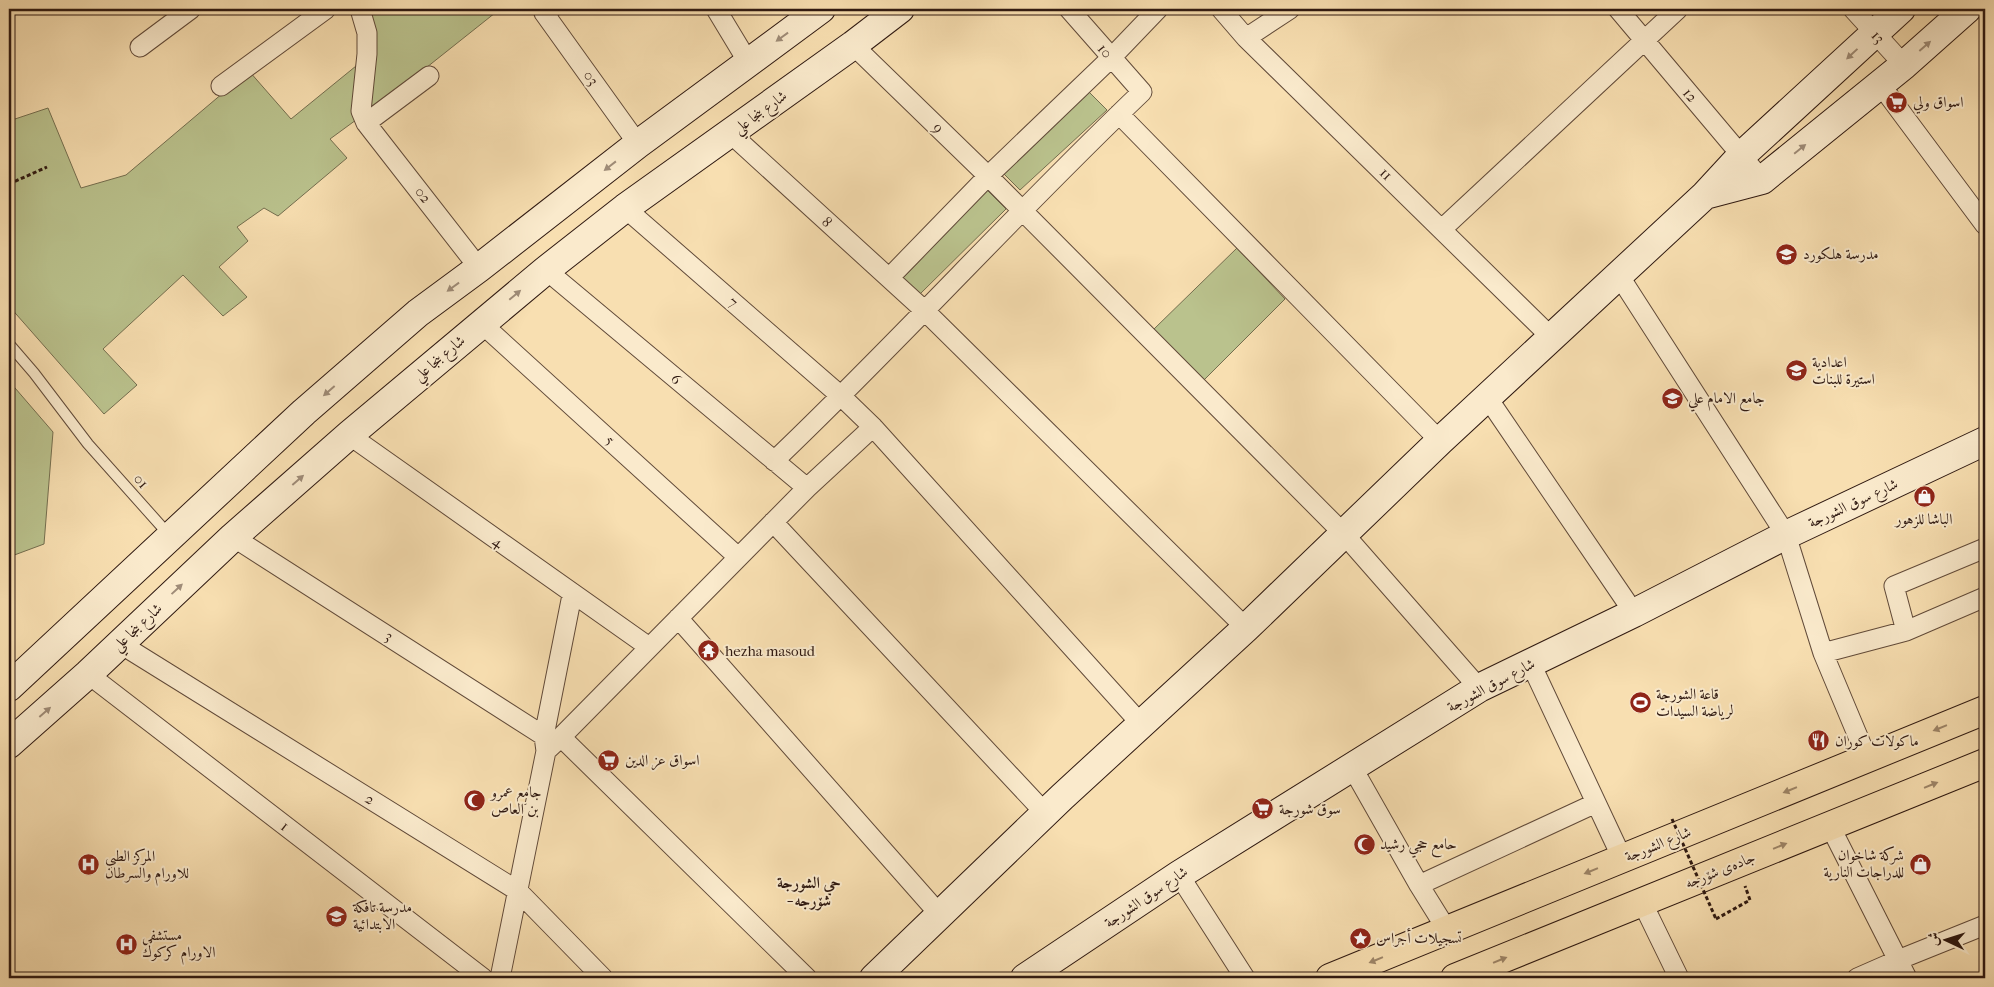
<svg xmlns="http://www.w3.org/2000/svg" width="1994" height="987" viewBox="0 0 1994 987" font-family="'IM FELL French Canon',Amiri,serif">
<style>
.green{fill:#bac28d;stroke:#746e4f}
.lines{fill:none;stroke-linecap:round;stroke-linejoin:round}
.lane-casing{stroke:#614a39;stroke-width:12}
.street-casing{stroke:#614a39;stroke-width:21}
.secondary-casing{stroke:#2f1911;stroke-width:30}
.primary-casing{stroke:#2f1911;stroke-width:30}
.path{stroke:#2f1911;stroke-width:3;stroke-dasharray:4 2.5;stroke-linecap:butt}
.lane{stroke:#faeacc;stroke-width:10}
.street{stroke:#faeacc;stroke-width:19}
.secondary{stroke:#faeacc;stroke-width:28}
.primary{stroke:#f8dfb1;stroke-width:28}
.path-bridge{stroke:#2f1911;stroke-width:3;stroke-dasharray:4 2.5;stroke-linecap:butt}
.oneway{fill:#9f8c78}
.oneway2{fill:#9e8669}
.labels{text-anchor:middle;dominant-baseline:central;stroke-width:4;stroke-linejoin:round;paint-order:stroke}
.street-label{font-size:15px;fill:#2f1911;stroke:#faeacc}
.poi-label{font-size:15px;fill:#2f1911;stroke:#faeacc;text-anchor:start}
.neighbourhood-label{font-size:16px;font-weight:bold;fill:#2f1911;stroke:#faeacc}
</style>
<rect width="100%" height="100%" fill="#f8dfb1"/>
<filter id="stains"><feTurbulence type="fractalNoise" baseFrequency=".004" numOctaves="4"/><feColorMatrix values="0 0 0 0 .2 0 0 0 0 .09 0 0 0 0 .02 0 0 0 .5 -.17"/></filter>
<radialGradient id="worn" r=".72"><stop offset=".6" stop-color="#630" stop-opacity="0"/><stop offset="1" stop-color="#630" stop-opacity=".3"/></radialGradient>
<path class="green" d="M 349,9 L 500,9 L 412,79 L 330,139 L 347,158 L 278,216 L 264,208 L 237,227 L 248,241 L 219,267 L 247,297 L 223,316 L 183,275 L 103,349 L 137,385 L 104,414 L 9,306 L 9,121 L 48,108 L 81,188 L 126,175 L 249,71 L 291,119 L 356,66 L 362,42 L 356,18 Z
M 1089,92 L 1107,110 L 1020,190 L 1004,174 Z
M 987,190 L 1006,209 L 920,294 L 903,278 Z
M 1237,248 L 1285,299 L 1203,381 L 1154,329 Z
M 9,381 L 53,432 L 44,544 L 9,557 Z"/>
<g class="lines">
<defs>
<path id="lane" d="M 9,344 L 34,373 L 88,444 L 170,536"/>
<path id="street" d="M 360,9 L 367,33 L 367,54 L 361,111 L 366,123 L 479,268
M 551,9 L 544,13 L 638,144
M 716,9 L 748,62
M 1221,9 L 1246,38 L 1552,338
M 1618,9 L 1762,180
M 1853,9 L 1904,65
M 1246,38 L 1290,9
M 853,45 L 988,176 L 1343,533 L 1479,688
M 140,47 L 191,9
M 1880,84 L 1985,225
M 221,86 L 326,9
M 1119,114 L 1440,441
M 366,123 L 429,76
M 730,133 L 924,310 L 1246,628
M 625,208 L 842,397 L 873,427 L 1142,725
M 1442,229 L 1678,9
M 546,270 L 807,488
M 1618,274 L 1786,535 L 1823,653 L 1867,758
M 889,278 L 988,176 L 1111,58 L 1158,9
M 481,323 L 738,557
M 1487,397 L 1634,613
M 349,435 L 649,647
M 774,461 C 900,341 1016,212 1142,92 L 1069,9
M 773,522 L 1045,813
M 233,537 L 544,736
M 678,618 L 941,916
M 1906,631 L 1894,586 L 1985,548
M 119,643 L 518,891 L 603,978
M 1823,653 L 1906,631 L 1985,597
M 1531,664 L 1622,858
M 88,674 L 483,978
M 561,737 L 807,978
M 546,751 L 561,737 L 807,488 L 873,427
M 1352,767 L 1419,885 L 1447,930
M 1830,826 L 1907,978
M 1179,875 L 1245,978
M 1419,885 L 1596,803
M 1642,902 L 1679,978
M 500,978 L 546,751 L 544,736 L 572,595
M 1857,978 L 1898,960 L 1985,925"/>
<path id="secondary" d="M 1705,195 L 1762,180 L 1904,65 L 1967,9
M 9,687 L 304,412 L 418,313 L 479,268 L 638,144 L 821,9
M 9,744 L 88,674 L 233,537 L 349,435 L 546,270 L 625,208 L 853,45 L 900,9
M 874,978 L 1062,797 L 1246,628 L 1440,441 L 1705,195 L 1741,156 L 1901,9
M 1025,978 L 1179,875 L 1479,688 L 1634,613 L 1786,535 L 1985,441"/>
<path id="primary" d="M 1330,978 L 1985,710
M 1455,978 L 1985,763"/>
</defs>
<use href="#lane" class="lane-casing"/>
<use href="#street" class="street-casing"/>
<use href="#secondary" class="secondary-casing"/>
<use href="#primary" class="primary-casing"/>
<path class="path" d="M 9,184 L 47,167
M 1716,919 L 1750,900 L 1745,886"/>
<use href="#lane" class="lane"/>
<use href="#street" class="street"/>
<use href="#secondary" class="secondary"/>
<use href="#primary" class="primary"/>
<path class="path-bridge" d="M 1672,819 L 1716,919"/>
</g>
<defs><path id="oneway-solid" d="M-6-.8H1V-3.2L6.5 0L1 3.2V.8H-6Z" transform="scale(1.25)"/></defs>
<g class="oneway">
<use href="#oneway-solid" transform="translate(782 37) rotate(144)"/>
<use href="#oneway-solid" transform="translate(1925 46) rotate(-41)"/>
<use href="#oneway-solid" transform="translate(1852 54) rotate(137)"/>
<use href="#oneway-solid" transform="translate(1800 149) rotate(-39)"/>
<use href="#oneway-solid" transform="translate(610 166) rotate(142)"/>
<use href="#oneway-solid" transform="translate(453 287) rotate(144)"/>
<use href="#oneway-solid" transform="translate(515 295) rotate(-40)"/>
<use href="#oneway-solid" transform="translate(329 391) rotate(139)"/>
<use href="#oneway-solid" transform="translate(298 480) rotate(-41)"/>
<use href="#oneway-solid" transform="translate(177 589) rotate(-43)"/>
<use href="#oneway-solid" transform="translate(45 712) rotate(-41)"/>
</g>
<g class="oneway2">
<use href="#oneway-solid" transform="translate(1940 728) rotate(158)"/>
<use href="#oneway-solid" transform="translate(1931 785) rotate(-22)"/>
<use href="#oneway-solid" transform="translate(1790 790) rotate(158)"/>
<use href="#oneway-solid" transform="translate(1780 846) rotate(-22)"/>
<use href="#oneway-solid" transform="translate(1591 871) rotate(158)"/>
<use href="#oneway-solid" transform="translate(1376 960) rotate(158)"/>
<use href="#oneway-solid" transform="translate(1500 960) rotate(-22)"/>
</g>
<defs>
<symbol id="supermarket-disc" viewBox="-11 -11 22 22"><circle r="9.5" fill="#8f2418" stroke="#faeacc"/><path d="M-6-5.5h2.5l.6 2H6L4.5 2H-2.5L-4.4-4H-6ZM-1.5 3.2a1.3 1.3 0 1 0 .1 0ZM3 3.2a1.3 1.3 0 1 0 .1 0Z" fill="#fff"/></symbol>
<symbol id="school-disc" viewBox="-11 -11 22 22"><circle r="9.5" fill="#8f2418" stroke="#faeacc"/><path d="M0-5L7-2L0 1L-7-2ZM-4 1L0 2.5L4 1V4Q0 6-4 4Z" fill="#fff"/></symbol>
<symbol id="shop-disc" viewBox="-11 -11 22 22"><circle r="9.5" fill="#8f2418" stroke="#faeacc"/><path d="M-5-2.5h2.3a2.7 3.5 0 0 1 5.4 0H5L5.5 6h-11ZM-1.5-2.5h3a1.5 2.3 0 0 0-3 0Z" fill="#fff"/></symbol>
<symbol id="temple-disc" viewBox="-11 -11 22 22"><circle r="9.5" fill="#8f2418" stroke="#faeacc"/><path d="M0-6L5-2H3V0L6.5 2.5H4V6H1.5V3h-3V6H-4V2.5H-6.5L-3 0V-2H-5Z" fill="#fff"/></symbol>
<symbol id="stadium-disc" viewBox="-11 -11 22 22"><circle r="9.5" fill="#8f2418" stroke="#faeacc"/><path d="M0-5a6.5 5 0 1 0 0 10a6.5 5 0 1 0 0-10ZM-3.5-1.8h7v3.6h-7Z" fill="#fff"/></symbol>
<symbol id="restaurant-disc" viewBox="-11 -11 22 22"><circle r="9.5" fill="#8f2418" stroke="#faeacc"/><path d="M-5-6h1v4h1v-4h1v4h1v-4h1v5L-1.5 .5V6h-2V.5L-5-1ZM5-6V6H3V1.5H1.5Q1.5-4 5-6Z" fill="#fff"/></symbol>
<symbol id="mosque-disc" viewBox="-11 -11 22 22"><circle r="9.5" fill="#8f2418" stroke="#faeacc"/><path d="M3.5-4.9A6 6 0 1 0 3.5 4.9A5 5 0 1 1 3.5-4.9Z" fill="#fff"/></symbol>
<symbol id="hospital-disc" viewBox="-11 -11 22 22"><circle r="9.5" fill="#8f2418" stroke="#faeacc"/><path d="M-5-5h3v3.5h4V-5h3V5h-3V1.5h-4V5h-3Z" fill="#fff"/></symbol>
<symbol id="sight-disc" viewBox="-11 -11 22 22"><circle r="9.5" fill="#8f2418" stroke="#faeacc"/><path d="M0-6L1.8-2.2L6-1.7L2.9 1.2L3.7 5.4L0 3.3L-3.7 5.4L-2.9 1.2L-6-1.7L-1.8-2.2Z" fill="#fff"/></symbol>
</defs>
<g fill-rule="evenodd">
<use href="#supermarket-disc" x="1884" y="90" width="25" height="25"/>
<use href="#school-disc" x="1774" y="242" width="25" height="25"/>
<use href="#school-disc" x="1784" y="358" width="25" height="25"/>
<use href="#school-disc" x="1660" y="386" width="25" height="25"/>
<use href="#shop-disc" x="1912" y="484" width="25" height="25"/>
<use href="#temple-disc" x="696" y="638" width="25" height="25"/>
<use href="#stadium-disc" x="1628" y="690" width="25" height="25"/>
<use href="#restaurant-disc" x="1806" y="728" width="25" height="25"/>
<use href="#supermarket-disc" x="596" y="748" width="25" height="25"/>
<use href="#mosque-disc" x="462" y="788" width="25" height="25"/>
<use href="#supermarket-disc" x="1250" y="796" width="25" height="25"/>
<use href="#mosque-disc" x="1352" y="832" width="25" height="25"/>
<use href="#shop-disc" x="1908" y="852" width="25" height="25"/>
<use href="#hospital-disc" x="76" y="852" width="25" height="25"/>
<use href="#school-disc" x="324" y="904" width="25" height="25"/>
<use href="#sight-disc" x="1348" y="926" width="25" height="25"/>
<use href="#hospital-disc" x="114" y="932" width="25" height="25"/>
</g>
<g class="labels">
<g class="street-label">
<text transform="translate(1878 37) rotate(48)">13</text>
<text transform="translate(1105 51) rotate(50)">10</text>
<text transform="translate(591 78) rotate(54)">03</text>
<text transform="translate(1690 95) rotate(50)">12</text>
<text transform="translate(760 112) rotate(-36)">شارع بنجا علي</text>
<text transform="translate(938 128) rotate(44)">9</text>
<text transform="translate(1386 174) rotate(44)">11</text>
<text transform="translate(423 195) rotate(52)">02</text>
<text transform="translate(827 222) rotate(42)">8</text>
<text transform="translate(733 302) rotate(41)">7</text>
<text transform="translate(439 358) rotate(-40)">شارع بنجا علي</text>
<text transform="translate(676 379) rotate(40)">6</text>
<text transform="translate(610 440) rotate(42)">5</text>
<text transform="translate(141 481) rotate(48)">01</text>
<text transform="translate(1853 503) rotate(-25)">شارع سوق الشورجة</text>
<text transform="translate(498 542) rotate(35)">4</text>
<text transform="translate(137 627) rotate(-43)">شارع بنجا علي</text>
<text transform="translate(389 636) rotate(33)">3</text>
<text transform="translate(1491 685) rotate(-28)">شارع سوق الشورجة</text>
<text transform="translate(370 799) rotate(32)">2</text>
<text transform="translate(285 826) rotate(38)">1</text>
<text transform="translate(1658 844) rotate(-22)">شارع الشورجة</text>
<text transform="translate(1720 870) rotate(-22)">جادەی شۆرجە</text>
<text transform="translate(1146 897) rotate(-34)">شارع سوق الشورجة</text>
</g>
<g class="poi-label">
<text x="1913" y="102">اسواق ولي</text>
<text x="1803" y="254">مدرسة هلكورد</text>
<text x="1812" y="362">اعدادية<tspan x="1812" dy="17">استيرة للبنات</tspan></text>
<text x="1688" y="398">جامع الامام علي</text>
<text x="1924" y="519" text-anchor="middle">الباشا للزهور</text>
<text x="725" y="651">hezha masoud</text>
<text x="1656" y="694">قاعة الشورجة<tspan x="1656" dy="17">لرياضة السيدات</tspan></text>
<text x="1835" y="741">ماكولات كوران</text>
<text x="625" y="760">اسواق عز الدين</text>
<text x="491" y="792">جامع عمرو<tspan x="491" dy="17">بن العاص</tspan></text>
<text x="1279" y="809">سوق شورجة</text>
<text x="1380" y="844">حامع حجي رشيد</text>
<text x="1904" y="855" text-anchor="end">شركة شاخوان<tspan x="1904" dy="17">للدراجات النارية</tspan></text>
<text x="105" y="856">المركز الطبي<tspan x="105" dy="17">للاورام والسرطان</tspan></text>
<text x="353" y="907">مدرسة تافكة<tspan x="353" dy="17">الابتدائية</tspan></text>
<text x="142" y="935">مستشفى<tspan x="142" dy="17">الاورام كركوك</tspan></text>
<text x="1376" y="938">تسجيلات أجراس</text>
</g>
<g class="neighbourhood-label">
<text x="809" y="882">حي الشورجة<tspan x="809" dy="18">- شۆرجە</tspan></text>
</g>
</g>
<rect width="1994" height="987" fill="none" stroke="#f8dfb1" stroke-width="30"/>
<rect x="10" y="10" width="1974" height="967" fill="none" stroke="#2f1911" stroke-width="2.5"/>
<rect x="15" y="15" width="1964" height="957" fill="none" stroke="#2f1911"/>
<g transform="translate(1946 940) rotate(274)" stroke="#faeacc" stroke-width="4" paint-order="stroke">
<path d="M0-4L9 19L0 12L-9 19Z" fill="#2f1911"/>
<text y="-8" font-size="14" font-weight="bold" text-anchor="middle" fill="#2f1911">ش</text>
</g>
<rect width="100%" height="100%" filter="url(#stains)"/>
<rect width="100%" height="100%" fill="url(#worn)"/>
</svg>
